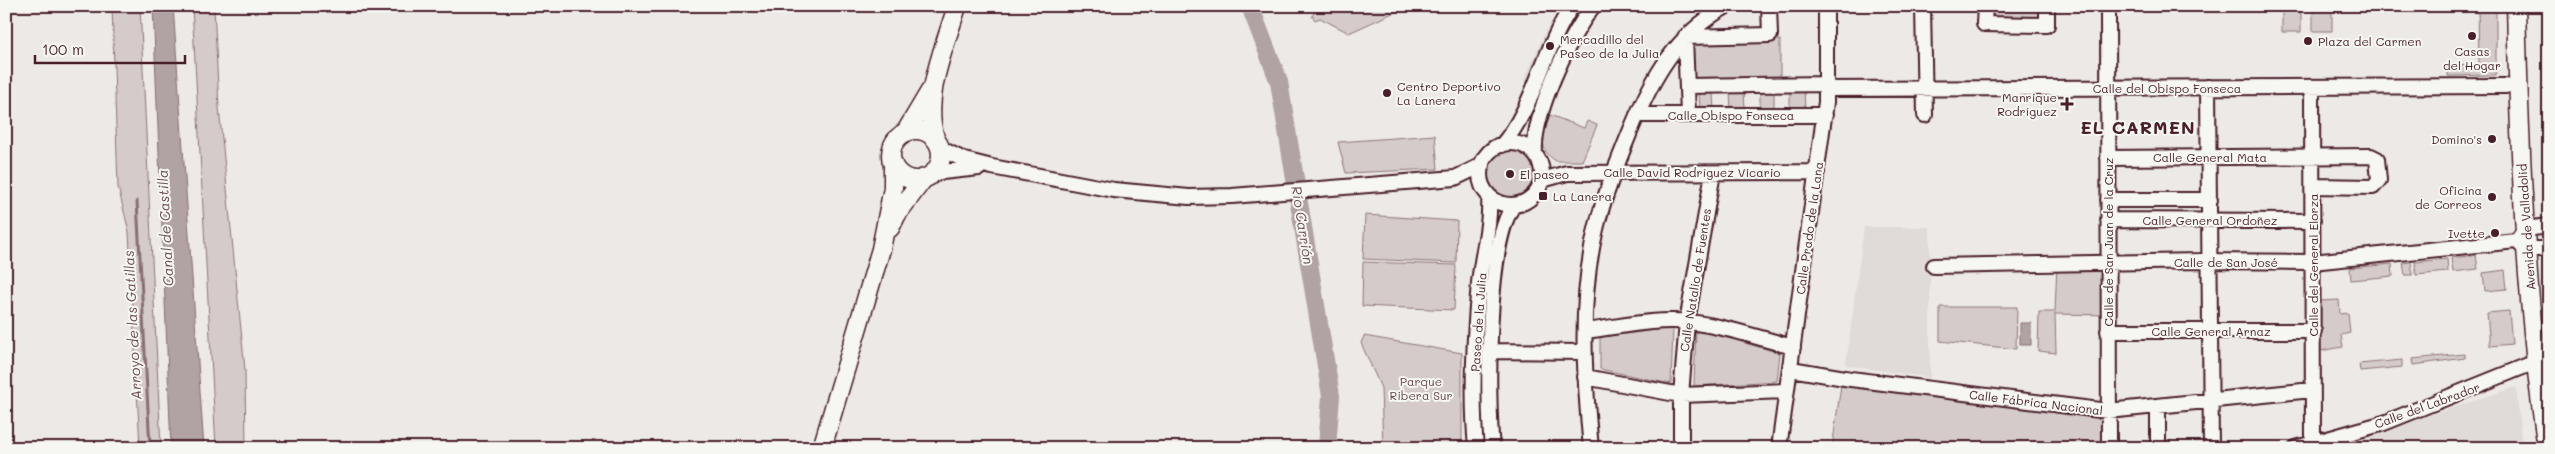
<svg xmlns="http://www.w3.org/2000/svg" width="2555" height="454" viewBox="0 0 2555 454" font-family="Mali,sans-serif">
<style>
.built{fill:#e0dad8}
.green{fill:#d4cbca;stroke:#8f757a}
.water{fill:#b1a2a3;stroke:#886e73}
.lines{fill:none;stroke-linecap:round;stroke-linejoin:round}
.stream{stroke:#886e73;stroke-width:3}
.river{stroke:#b1a2a3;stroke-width:18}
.minor-casing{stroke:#4a1f2b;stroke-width:18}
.major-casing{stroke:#4a1f2b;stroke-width:21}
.minor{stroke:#f6f6f2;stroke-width:14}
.major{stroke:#f6f6f2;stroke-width:18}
.poi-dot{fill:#4a1f2b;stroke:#f6f6f2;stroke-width:2}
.labels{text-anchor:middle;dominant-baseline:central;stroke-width:4;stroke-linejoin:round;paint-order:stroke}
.poi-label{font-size:12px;fill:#4a1f2b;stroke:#f6f6f2;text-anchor:start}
.street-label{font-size:12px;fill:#4a1f2b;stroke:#f6f6f2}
.park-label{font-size:12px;fill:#6c4a53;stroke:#f6f6f2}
.water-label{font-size:14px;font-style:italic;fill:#6e4d55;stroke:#f6f6f2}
.district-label{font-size:18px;font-weight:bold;letter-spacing:1px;fill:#4a1f2b;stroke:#f6f6f2}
</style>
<rect width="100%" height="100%" fill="#ece9e6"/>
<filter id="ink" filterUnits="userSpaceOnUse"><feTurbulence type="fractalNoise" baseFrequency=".02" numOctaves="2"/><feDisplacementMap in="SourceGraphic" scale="10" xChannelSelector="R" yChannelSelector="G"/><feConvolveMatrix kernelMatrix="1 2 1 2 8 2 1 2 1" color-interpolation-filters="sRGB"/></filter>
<g filter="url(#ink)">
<path class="built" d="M 1561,6 L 1583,6 L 1568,29 L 1542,87 L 1524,80 L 1546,31 Z
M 1864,227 L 1930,227 L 1930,378 L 1846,365 Z
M 2516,387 L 2522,448 L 2330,448 Z"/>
<path class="green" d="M 112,6 L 140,6 L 161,448 L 140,448 L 129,232 L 118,187 Z
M 192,6 L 214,6 L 219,108 L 245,370 L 246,448 L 216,448 Z
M 1314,6 L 1408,6 L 1349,33 L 1320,18 L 1315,20 L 1312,16 L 1316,9 Z
M 1990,6 L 2042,6 L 2042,20 L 1990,21 Z
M 2478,6 L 2496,6 L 2496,75 L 2448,76 L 2448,65 L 2479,64 Z
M 2282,9 L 2301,10 L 2301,32 L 2282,32 Z
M 2313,9 L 2332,9 L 2332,31 L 2313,31 Z
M 1780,40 L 1780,78 L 1693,79 L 1693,42 Z
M 1804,90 L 1805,109 L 1790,109 L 1790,91 Z
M 1744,91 L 1745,110 L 1731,110 L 1730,92 Z
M 1760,91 L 1774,91 L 1774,109 L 1760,110 Z
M 1699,93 L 1713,93 L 1714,111 L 1700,111 Z
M 1550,115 L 1584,128 L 1587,121 L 1597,125 L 1582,161 L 1556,161 C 1536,149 1544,132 1550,115 Z
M 1435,135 L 1438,169 L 1346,173 L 1338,142 Z
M1480 174a31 31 0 1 1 62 0a31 31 0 1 1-62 0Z
M 1365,215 L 1457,221 L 1456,263 L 1363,259 Z
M 2476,255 L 2478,269 L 2453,272 L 2451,258 Z
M 2447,259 L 2448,272 L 2416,275 L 2415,262 Z
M 1363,262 L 1456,265 L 1454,310 L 1362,306 Z
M 2411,262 L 2413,275 L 2405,275 L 2403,263 Z
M 2057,263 L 2108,263 L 2108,315 L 2055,314 L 2056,353 L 2038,351 L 2039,312 L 2055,312 Z
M 2392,264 L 2393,276 L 2351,280 L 2350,268 Z
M 2505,270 L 2507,289 L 2485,291 L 2483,273 Z
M 2339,300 L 2340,314 L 2348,313 L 2350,333 L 2341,335 L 2343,347 L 2320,351 L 2319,301 Z
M 1940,307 L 2017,307 L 2016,349 L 1940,341 Z
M 2509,311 L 2512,344 L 2490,346 L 2487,313 Z
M 1673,328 L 1671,384 L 1600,369 L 1600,337 Z
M 1696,329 L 1780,353 L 1777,381 L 1694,386 Z
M 1364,336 L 1462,353 L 1462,448 L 1383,448 L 1381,388 L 1361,343 Z
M 2465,354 L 2465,358 L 2413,365 L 2412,359 Z
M 2402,360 L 2402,367 L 2360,371 L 2359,364 Z
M 1842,378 L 2108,411 L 2109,448 L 1832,448 Z"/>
<path class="water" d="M 153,6 L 173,6 L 204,448 L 171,448 Z
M 2020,323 L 2031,323 L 2031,345 L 2020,345 Z"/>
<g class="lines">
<path class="stream" d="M 137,201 L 150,448"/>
<path class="river" d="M 1250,6 L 1279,82 L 1331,396 L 1327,448"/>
<defs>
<path id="minor" d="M 1923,6 L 1925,115
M 1985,6 L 1984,24 L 2047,25 L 2047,6
M 2108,6 L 2109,448
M 1687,86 L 1827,84
M 2208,87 L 2211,448
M 2312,87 L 2313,442
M 1827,89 L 2506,86
M 1637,115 L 1825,115
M 1688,115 L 1685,37 L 1770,35 L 1769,6
M1480 174a31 31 0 1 1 62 0a31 31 0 1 1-62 0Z
M 1502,145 C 1534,108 1543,49 1572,6
M 940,148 L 964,160 L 992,167 L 1114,190 L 1189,197 L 1232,196 L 1455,178 L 1482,165
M 1535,154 C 1532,115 1569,38 1593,6
M 2108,158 L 2371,156 L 2377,159 L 2379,180 L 2373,187 L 2313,186
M 933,173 L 979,168
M 1542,180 L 1567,173 L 1817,172
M 2108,200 L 2210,200
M 2108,220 L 2313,221
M 2519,238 L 2525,229 L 2549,226
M 2519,243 L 2525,249 L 2549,249
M 1934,266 L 2201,261 L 2312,262 L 2516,241
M 1585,331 C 1619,327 1655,318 1689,322 C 1724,326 1759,338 1793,347
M 2108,331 L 2314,331
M 1489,351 L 1584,352
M 1791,369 L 1851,379 L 2108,411 L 2312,390
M 1585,377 L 1681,395 L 1786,391
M 1476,448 C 1471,394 1474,337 1479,283 C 1482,254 1491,225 1489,196
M 1492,448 C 1487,400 1486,240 1514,205
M 1591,448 C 1584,376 1579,300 1596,229 C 1604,196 1617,164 1630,132 C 1652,78 1675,35 1727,6
M 1681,448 L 1681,395 L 1687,322 L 1713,173
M 1779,448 L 1826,102 L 1826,6
M 2158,448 L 2158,406
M 2296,448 L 2384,423 L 2528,365"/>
<path id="major" d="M 2516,6 C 2520,154 2525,301 2547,448
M891 155a25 25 0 1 1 50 0a25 25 0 1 1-50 0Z
M 905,133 L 930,91
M 935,138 C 922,96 945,47 957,6
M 890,228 L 897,214 L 924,178
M 822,448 L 881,249 L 893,188 L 893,164"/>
</defs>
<use href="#minor" class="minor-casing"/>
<use href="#major" class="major-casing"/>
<use href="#minor" class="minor"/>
<use href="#major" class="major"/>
</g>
</g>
<g class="poi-dot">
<circle cx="2472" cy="36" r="5"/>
<circle cx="2308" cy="41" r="5"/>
<circle cx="1550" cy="46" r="5"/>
<circle cx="1387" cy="93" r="5"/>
<path d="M2064.5 96.5h5v5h5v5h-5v5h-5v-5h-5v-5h5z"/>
<circle cx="2492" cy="139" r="5"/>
<circle cx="1510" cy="174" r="5"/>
<rect x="1538" y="191" width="10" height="10" rx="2.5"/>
<circle cx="2492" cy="197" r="5"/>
<circle cx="2495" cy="233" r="5"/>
</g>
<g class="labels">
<g class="poi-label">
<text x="1560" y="39">Mercadillo del<tspan x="1560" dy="14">Paseo de la Julia</tspan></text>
<text x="2318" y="41">Plaza del Carmen</text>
<text x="2472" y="51" text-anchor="middle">Casas<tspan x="2472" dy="14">del Hogar</tspan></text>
<text x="1397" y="86">Centro Deportivo<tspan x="1397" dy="14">La Lanera</tspan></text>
<text x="2057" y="97" text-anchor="end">Manrique<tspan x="2057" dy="14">Rodríguez</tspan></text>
<text x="2482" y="139" text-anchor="end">Domino's</text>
<text x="1520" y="174">El paseo</text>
<text x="2482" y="190" text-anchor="end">Oficina<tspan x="2482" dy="14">de Correos</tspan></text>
<text x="1553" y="196">La Lanera</text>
<text x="2485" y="233" text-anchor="end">Ivette</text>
</g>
<g class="street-label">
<text x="2167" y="88">Calle del Obispo Fonseca</text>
<text x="1731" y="115">Calle Obispo Fonseca</text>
<text x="2210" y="157">Calle General Mata</text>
<text x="1692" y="172">Calle David Rodríguez Vicario</text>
<text x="2210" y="220">Calle General Ordoñez</text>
<text transform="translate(2526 227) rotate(-94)">Avenida de Valladolid</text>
<text transform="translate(1809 228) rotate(-82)">Calle Prado de la Lana</text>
<text transform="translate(2108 242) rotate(-90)">Calle de San Juan de la Cruz</text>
<text x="2226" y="262">Calle de San José</text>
<text transform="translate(2313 265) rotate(-90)">Calle del General Elorza</text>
<text transform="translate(1695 280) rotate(-81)">Calle Natalio de Fuentes</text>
<text transform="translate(1478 322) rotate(-86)">Paseo de la Julia</text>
<text x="2211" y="331">Calle General Arnaz</text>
<text transform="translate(2036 402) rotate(7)">Calle Fábrica Nacional</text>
<text transform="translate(2427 405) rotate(-20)">Calle del Labrador</text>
</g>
<g class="park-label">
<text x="1421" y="381">Parque<tspan x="1421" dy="14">Ribera Sur</tspan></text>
</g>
<g class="water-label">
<text transform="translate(1303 225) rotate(81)">Río Carrión</text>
<text transform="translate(165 228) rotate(-93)">Canal de Castilla</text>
<text transform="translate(132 325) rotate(-93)">Arroyo de las Gatillas</text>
</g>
<g class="district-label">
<text x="2138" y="127">EL CARMEN</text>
</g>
</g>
<rect width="2555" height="454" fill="none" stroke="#f6f6f2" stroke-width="25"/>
<rect x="12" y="12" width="2530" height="429" fill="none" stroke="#4a1f2b" stroke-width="2" filter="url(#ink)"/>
<path d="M35 55v8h150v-8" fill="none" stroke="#4a1f2b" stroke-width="2.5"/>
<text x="42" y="55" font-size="15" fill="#4a1f2b" stroke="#f6f6f2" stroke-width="4" paint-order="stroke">100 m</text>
</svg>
